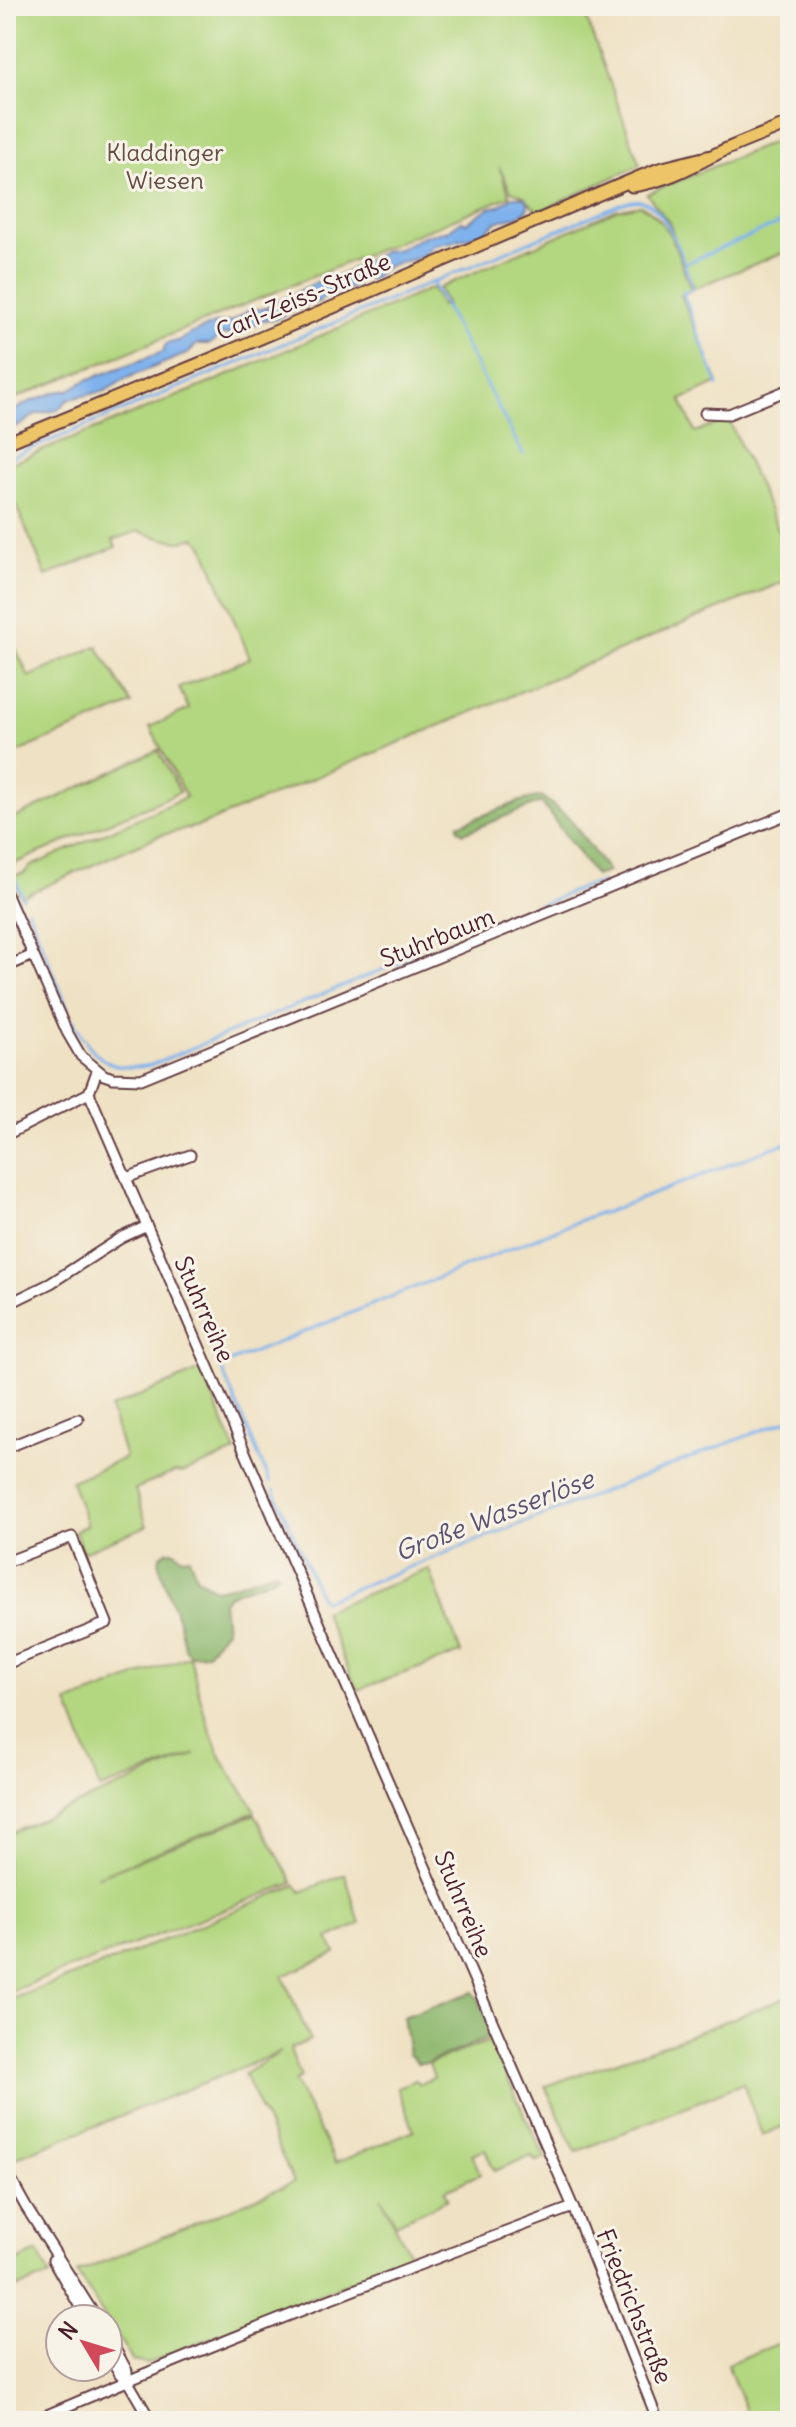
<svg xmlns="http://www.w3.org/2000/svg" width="796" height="2427" viewBox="0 0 796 2427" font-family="Delius,sans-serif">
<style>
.green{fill:#b3d780;stroke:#7e7b56;stroke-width:2}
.forest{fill:#8eb86e;stroke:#6c6c4c;stroke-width:2}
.water{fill:#7fb2ec;stroke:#64688c;stroke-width:2}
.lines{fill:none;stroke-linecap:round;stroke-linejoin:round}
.stream{stroke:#7fb2ec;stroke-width:3}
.minor-casing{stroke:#633c42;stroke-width:13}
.major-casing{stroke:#633c42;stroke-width:15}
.minor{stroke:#fff;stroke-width:9}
.major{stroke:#eec469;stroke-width:11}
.labels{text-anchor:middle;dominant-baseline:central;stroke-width:6;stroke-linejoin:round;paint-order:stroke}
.park-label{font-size:24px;fill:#644d40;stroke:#f7f3e8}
.street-label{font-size:24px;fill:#4a1f2b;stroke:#f7f3e8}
.water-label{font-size:26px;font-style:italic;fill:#5d526f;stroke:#f7f3e8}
</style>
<rect width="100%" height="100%" fill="#f7f3e8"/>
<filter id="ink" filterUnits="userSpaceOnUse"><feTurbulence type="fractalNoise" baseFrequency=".0125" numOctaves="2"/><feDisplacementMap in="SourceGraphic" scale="16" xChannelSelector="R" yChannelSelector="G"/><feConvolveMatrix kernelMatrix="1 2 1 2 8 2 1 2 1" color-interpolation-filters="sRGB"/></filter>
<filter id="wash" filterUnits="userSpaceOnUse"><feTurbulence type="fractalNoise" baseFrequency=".006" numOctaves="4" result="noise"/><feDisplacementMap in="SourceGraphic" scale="32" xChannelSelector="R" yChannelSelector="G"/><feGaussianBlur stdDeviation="1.8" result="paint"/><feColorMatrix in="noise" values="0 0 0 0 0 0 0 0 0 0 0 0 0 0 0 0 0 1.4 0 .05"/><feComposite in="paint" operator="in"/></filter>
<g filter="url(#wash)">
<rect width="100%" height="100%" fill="#efe1c3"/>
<path class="green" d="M 6,6 L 582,6 L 640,165 L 538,212 L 524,196 L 511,191 L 499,167 L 510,196 L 6,402 Z
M 790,135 L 790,250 L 695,288 L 683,264 L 670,224 L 647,194 Z
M 640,205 C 672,220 679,259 691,290 L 681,295 L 718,383 L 681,400 L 695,432 L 729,420 L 790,556 L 790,579 L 202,825 L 158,836 L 21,897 L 12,876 L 24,873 L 31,866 L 186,797 L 150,727 L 189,709 L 179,688 L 250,658 L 203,545 L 196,538 L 181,541 L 163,539 L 138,531 L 113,540 L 116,547 L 46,576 L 6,482 L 6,459 L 9,464 L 205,385 L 432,288 L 441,306 L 447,305 L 439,288 L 616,210 Z
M 8,632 L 29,677 L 97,646 L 132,704 L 6,757 L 6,633 Z
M 160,749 L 159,752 L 180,792 L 9,866 L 6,860 L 6,822 Z
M 201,1370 L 236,1452 L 182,1473 L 175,1472 L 135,1489 L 147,1526 L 83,1552 L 75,1531 L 87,1525 L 71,1481 L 125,1458 L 110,1408 Z
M 429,1569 L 461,1653 L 357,1690 L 323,1611 Z
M 190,1656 C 199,1694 208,1736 228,1770 C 237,1784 249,1796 255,1812 L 96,1877 L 255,1814 L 293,1883 L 6,1993 L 6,1834 L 196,1754 L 100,1789 L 68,1703 Z
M 345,1874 L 360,1924 L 328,1939 L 336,1953 L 283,1976 L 310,2040 L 290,2049 L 301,2078 L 294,2081 L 336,2163 L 414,2130 L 397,2087 L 416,2080 L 419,2084 L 434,2078 L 429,2063 L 490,2041 L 545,2158 L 536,2161 L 531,2156 L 494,2171 L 485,2149 L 472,2154 L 480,2174 L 445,2190 L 448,2199 L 396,2224 L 381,2197 L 411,2257 L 147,2364 L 133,2361 L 77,2273 L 294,2182 L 244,2074 L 281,2052 L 7,2161 L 6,2001 L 118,1959 L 296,1885 L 301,1892 Z
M 790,1996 L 790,2124 L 762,2135 L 743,2083 L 576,2152 L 545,2086 L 672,2042 Z
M 37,2252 L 50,2276 L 10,2290 L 6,2282 L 6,2266 Z
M 790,2339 L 790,2406 L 750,2421 L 727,2364 Z"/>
<path class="forest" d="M 541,796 L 570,819 L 608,872 L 595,876 L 541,802 L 464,833 L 458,830 L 458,825 L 521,801 Z
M 168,1551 L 175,1551 L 182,1558 L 189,1557 L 197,1578 L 214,1589 L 231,1586 L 274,1571 L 279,1573 C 264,1587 235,1585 223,1602 L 226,1630 L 206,1654 L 190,1655 L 185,1650 L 179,1624 L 159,1565 L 160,1556 Z
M 473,1992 L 479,2000 L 494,2036 L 427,2063 L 417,2063 L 409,2054 L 403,2017 Z"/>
<path class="water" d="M 513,197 L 524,197 L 528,202 L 528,209 C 519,218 511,217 499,221 C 492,223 489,230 483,233 C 477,235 438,246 433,245 C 417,266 404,257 385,268 C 378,272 377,277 369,280 L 364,277 L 351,288 L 328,293 L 319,302 L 308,304 L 276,319 L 262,321 L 240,333 L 222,335 L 210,344 L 197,344 L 189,353 L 127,378 L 105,391 L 69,399 L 57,410 L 36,414 L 21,425 L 6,429 L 6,415 L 27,403 L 56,392 L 69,390 L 87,380 L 163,352 L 166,344 L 181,340 L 190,334 L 214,324 L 231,322 L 251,309 L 263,309 L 325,278 L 333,279 L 385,251 L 399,249 L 424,236 L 449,230 L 462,221 L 466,223 L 489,208 L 499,206 Z"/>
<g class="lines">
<path class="stream" d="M 684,264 L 790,219
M 432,282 L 523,454
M 6,459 L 611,208 C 620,204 632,199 642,201 C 669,208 684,265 693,288 L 683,293 L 718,386
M 6,857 L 9,864
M 15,878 L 23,898
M 28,910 L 68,1009
M 73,1020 C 93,1056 107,1074 151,1065 L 586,886 L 602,883
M 217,1358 L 270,1482
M 220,1366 L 596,1214 L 604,1213 L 790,1141
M 274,1490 L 321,1599 L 325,1600 L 790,1419"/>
</g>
</g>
<g filter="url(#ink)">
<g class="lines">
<defs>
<path id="minor" d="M 705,413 L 729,414 L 790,389
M 6,893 L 67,1032 L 81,1056 L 104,1075 L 113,1078 L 141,1079 L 790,813
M 6,967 L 33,955
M 89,1093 L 573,2207 L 658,2421
M 6,1135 L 89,1093 L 97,1071
M 126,1178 L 190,1155
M 6,1305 L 51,1283 L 121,1238 L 147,1226
M 6,1448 L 78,1419
M 6,1562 L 72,1537 L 107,1623 L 6,1664
M 6,2171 L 26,2207 L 97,2319
M 53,2260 L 87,2319
M 108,2336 L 127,2371 L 127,2380
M 108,2354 L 120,2374 L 127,2380 L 151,2421
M 33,2421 C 211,2344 392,2274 573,2207"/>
<path id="major" d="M 632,186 C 662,182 688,169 714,155 C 738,143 765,134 790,123
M 6,443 L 211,359 L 637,178 L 659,169 L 715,155"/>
</defs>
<use href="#minor" class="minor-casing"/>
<use href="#major" class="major-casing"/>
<use href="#minor" class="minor"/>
<use href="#major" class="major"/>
</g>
</g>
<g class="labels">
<g class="park-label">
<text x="165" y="152">Kladdinger<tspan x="165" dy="28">Wiesen</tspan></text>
</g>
<g class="street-label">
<text transform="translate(303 296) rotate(-23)">Carl-Zeiss-Straße</text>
<text transform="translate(437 937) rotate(-22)">Stuhrbaum</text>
<text transform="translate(205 1309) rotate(66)">Stuhrreihe</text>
<text transform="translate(464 1904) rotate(67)">Stuhrreihe</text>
<text transform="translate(635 2306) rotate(68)">Friedrichstraße</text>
</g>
<g class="water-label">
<text transform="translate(494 1515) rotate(-21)">Große Wasserlöse</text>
</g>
</g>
<rect width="796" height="2427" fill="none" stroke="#f7f3e8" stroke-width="32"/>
<g transform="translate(84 2343) rotate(308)"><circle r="38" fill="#f7f3e8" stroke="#b29e9c" stroke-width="2"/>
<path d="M0-6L14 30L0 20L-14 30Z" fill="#d1495b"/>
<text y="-12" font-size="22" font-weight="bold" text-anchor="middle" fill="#4a1f2b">N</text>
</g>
</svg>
